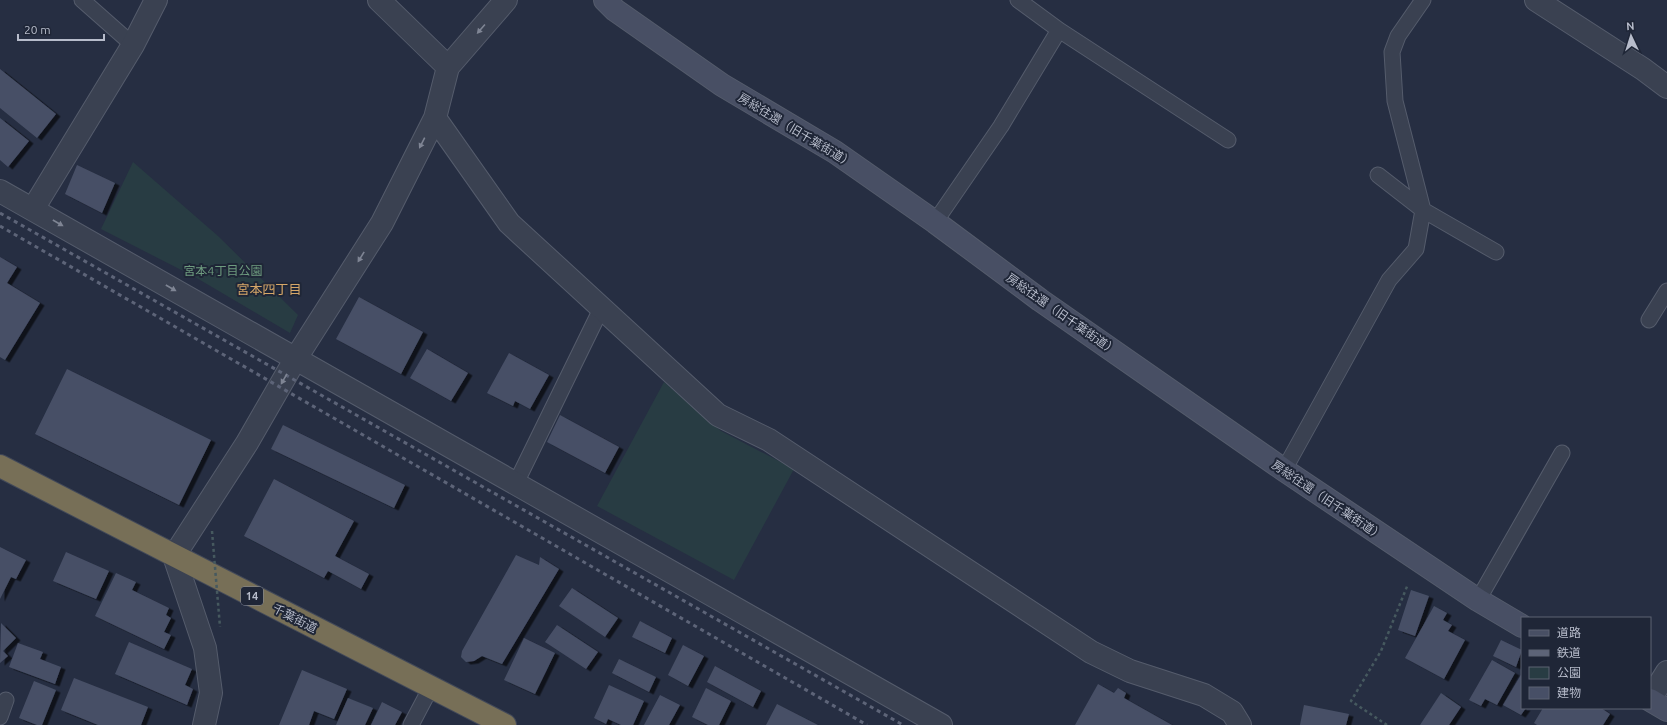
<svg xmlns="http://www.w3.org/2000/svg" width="1667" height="725" viewBox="0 0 1667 725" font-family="Ubuntu,'Noto Sans JP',sans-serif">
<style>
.green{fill:#283c43}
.building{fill:#474f66;filter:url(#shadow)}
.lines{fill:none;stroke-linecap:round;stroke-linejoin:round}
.lane-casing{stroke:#555c6c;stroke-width:17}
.street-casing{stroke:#555c6c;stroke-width:24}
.secondary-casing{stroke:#555c6c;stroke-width:24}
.highway-casing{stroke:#424959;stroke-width:24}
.path{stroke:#46595f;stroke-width:2.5;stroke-dasharray:3 3;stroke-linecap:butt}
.lane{stroke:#3a4151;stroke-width:15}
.street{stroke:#3a4151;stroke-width:22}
.secondary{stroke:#484f64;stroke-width:22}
.highway{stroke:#776f57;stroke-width:22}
.rail{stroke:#5d6478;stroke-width:3;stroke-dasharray:4 4;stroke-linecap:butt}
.path-bridge{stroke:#46595f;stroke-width:2.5;stroke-dasharray:3 3;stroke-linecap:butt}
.oneway{fill:#7f8594}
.labels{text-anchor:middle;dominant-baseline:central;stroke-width:4;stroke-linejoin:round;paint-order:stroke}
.shield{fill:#1f2637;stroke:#898f9f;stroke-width:1}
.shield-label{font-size:11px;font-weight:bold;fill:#b7bccb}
.street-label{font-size:12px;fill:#b7bccb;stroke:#1f2637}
.park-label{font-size:12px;fill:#6e9c7f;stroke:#1f2637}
.neighbourhood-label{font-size:13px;fill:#d6a768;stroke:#1f2637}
</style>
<defs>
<filter id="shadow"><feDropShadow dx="4.5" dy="2.5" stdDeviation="0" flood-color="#0009"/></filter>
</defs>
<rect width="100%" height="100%" fill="#262e42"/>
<path class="green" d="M 133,162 L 218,236 L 298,315 L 290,333 L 195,277 L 101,229 Z
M 664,382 L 721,431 L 794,469 L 734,580 L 597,506 Z"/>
<path class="building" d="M 0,69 L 56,114 L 37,138 L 0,108 Z
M 0,118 L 29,141 L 8,167 L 0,160 Z
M 77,165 L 115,183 L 102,213 L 65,194 Z
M 0,257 L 17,267 L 7,283 L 40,303 L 5,360 L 0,357 Z
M 359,297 L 423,332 L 401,374 L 336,339 Z
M 427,349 L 468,373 L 451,401 L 410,378 Z
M 509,353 L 549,375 L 530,409 L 515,401 L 513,406 L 487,393 Z
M 67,369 L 211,440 L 179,505 L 35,434 Z
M 560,415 L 619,447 L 605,473 L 547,442 Z
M 283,425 L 405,485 L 394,508 L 271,449 Z
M 274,479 L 354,521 L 335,556 L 369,574 L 361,589 L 328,571 L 324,578 L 244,536 Z
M 0,547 L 26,560 L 16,579 L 11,577 L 0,599 Z
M 66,552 L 109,571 L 96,599 L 53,581 Z
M 516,555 L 539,565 L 540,557 L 559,569 L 502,664 L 482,656 L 474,661 L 466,662 L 461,657 L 462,651 Z
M 116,573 L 136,582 L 132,590 L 169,608 L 166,615 L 171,618 L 164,632 L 171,635 L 164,649 L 95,616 Z
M 572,588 L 618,618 L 605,637 L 559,606 Z
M 1411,590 L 1429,596 L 1415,636 L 1398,630 Z
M 1434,606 L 1447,613 L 1443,620 L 1452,625 L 1448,631 L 1465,640 L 1444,679 L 1405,658 Z
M 640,621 L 672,638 L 665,653 L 632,637 Z
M 1,623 L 16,638 L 3,651 L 8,656 L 0,663 Z
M 557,625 L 598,652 L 586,669 L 545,642 Z
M 524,638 L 555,653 L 535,694 L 504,680 Z
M 1501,640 L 1522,650 L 1516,667 L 1493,656 Z
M 129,642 L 192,669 L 185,685 L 193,689 L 187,705 L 115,674 Z
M 18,643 L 43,652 L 40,659 L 61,667 L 55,684 L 9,667 Z
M 683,645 L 704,656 L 688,686 L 668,675 Z
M 619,659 L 656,677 L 649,692 L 612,673 Z
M 1492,660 L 1515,673 L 1497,705 L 1485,699 L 1481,706 L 1469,700 Z
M 715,666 L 761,691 L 753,707 L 707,682 Z
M 302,670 L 347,689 L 334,719 L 314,711 L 309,725 L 279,725 Z
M 1522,673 L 1522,708 L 1526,708 L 1521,715 L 1503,705 Z
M 74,678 L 148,707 L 141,725 L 98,725 L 61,710 Z
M 34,681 L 56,690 L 42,725 L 37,725 L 19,718 Z
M 1098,684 L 1114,693 L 1118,688 L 1126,693 L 1124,698 L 1172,725 L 1075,725 Z
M 609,685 L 644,701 L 633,725 L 621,725 L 608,719 L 606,724 L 594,718 Z
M 706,688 L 731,701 L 719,725 L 708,725 L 692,717 Z
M 1441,693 L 1461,707 L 1449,725 L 1420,725 Z
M 660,695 L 680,705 L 669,725 L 644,725 Z
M 348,698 L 373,708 L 365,725 L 336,725 Z
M 382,702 L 402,712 L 395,725 L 371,725 Z
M 777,704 L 818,725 L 766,725 Z
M 1304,705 L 1349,714 L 1346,725 L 1300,725 Z
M 1543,708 L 1601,708 L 1610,714 L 1603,725 L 1537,725 L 1534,723 Z"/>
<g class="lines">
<defs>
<path id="lane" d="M 82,0 L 133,45
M 1018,0 L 1059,30 L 1228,140
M 1378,175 L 1423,210 L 1496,252
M 935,222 L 1001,126 L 1059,30
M 1649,320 L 1667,291
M 1284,470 L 1389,280 L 1416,249 L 1423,210 L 1395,101 L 1392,52 L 1398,36 L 1423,0
M 516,483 L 602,307
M 1478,600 L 1562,453
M 0,717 L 6,700
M 411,725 L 431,687"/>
<path id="street" d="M 379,0 L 448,67
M 1536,0 L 1643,69 L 1667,87
M 435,118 L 509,223 L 718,415 L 769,440 L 1091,652 L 1130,671 L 1204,695 L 1232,712 L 1240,725
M 0,191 L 941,725
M 33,209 L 133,45 L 156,0
M 1650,699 L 1667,672
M 204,725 L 211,693 L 205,648 L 174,556 L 247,443 L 296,358 L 382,223 L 435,118 L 448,67 L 506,0"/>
<path id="secondary" d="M 605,0 L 615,10 L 722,85 L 835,152 L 935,222 L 1040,300 L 1284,470 L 1478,600 L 1522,626
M 1650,700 L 1667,710"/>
<path id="highway" d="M 0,466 L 505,725"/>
</defs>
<use href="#lane" class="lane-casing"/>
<use href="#street" class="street-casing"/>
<use href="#secondary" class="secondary-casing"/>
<use href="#highway" class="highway-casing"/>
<path class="path" d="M 1387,725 L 1351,701 L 1381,651 L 1408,584"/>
<use href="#lane" class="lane"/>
<use href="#street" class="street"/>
<use href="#secondary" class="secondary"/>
<use href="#highway" class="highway"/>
<path class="rail" d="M 0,213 L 903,725
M 0,226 L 867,725"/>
<path class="path-bridge" d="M 212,531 L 220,627"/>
</g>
<defs><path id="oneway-solid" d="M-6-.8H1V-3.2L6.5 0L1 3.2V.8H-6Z"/></defs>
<g class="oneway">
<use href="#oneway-solid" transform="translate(481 29) rotate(131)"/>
<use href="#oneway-solid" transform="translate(422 143) rotate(117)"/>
<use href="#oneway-solid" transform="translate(58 223) rotate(30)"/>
<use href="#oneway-solid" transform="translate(361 257) rotate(122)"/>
<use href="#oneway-solid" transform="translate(171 288) rotate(30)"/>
<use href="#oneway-solid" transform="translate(284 379) rotate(120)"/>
</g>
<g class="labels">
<rect class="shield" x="241" y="587" width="22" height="18" rx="3"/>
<g class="shield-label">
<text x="252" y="596">14</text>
</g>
<g class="street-label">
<text transform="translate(796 130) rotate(31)">房総往還（旧千葉街道）</text>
<text transform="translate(1062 314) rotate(35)">房総往還（旧千葉街道）</text>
<text transform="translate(1328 500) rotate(34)">房総往還（旧千葉街道）</text>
<text transform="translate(295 618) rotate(27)">千葉街道</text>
</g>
<g class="park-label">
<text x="223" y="270">宮本4丁目公園</text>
</g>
<g class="neighbourhood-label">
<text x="269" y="289">宮本四丁目</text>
</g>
</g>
<rect x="1521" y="617" width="130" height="92" fill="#1f2637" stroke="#5c6272"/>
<rect x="1529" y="630" width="20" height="6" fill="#484f64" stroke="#5c6272"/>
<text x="1557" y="637" font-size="12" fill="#b7bccb">道路</text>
<rect x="1529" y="650" width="20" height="6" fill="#5d6478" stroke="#5c6272"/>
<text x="1557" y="657" font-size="12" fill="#b7bccb">鉄道</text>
<rect x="1529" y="667" width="20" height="12" fill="#283c43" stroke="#5c6272"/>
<text x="1557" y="677" font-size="12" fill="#b7bccb">公園</text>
<rect x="1529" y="687" width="20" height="12" fill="#474f66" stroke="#5c6272"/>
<text x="1557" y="697" font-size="12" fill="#b7bccb">建物</text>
<g transform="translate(1631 36) rotate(356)" stroke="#1f2637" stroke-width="3" paint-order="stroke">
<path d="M0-3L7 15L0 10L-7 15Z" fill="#b7bccb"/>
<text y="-6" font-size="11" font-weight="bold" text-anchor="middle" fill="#b7bccb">N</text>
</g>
<path d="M18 34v6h86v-6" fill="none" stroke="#b7bccb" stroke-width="2"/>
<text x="24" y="34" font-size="12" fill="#b7bccb" stroke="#1f2637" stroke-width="3" paint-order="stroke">20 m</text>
</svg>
